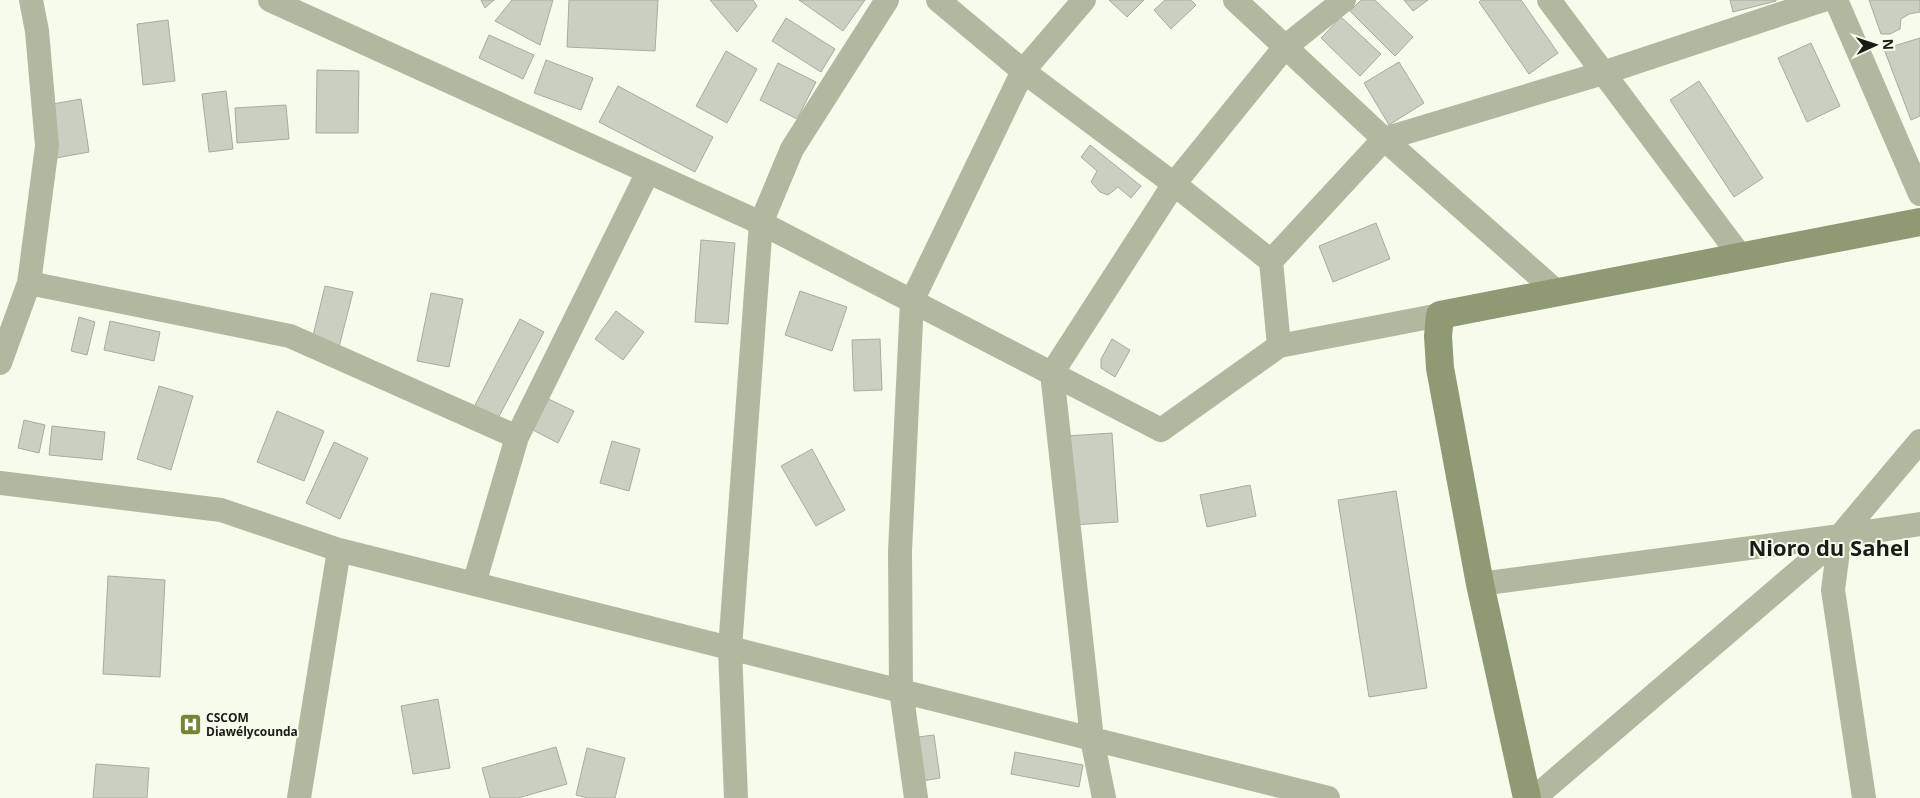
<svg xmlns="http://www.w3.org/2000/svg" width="1920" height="798" viewBox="0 0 1920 798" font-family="'Open Sans',sans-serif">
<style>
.building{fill:#cacfc1;stroke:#a7ac9e}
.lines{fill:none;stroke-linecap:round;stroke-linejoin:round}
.street{stroke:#b0b99f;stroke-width:24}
.secondary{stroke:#8d9a73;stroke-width:28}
.labels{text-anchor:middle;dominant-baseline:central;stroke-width:4;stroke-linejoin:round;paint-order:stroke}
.poi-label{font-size:12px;font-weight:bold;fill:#191b16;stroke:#f6fbec;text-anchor:start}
.town-label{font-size:22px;font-weight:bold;fill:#191b16;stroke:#f6fbec}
</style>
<rect width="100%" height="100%" fill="#f6fbec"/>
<path class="building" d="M 481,0 L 494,0 L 485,8 Z
M 512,0 L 553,0 L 540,45 L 495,21 Z
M 569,0 L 658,0 L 655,51 L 567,47 Z
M 710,0 L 753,0 L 757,6 L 737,32 Z
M 799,0 L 865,0 L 843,31 Z
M 1109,0 L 1144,0 L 1127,17 Z
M 1165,0 L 1191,0 L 1196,5 L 1171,29 L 1154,10 Z
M 1361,0 L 1375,0 L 1413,37 L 1395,56 L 1350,11 Z
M 1404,0 L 1428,0 L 1413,11 Z
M 1481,0 L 1521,0 L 1558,53 L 1529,74 L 1479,2 Z
M 1730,0 L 1776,0 L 1776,1 L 1733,12 Z
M 1869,0 L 1920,0 L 1920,12 L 1909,14 L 1901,19 L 1900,29 L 1890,34 L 1881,34 Z
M 1341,17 L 1381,54 L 1360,76 L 1321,38 Z
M 786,18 L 835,49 L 821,72 L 772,41 Z
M 168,20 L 175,81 L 143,85 L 137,24 Z
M 489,35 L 534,55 L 523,79 L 479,58 Z
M 1920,38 L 1920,116 L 1911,120 L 1884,49 Z
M 1811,43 L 1840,106 L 1807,122 L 1778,58 Z
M 726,51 L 757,69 L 727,123 L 696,106 Z
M 546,60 L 593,78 L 581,110 L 534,93 Z
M 1399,62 L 1424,103 L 1389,125 L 1364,83 Z
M 778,63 L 816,82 L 797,119 L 760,100 Z
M 317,70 L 359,71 L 358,133 L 316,133 Z
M 1699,81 L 1763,178 L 1734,197 L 1670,100 Z
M 618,86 L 713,137 L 695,172 L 599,122 Z
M 226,91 L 233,149 L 209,152 L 202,94 Z
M 81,99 L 89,152 L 56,158 L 47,105 Z
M 286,105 L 289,139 L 237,143 L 235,108 Z
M 1090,145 L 1141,186 L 1131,198 L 1118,187 L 1108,195 L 1100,192 L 1091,182 L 1097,171 L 1081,157 Z
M 1376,223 L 1390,259 L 1333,282 L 1319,246 Z
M 701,240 L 735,243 L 728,324 L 695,322 Z
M 325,286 L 353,292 L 339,347 L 312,340 Z
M 800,291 L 847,307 L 832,351 L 785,335 Z
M 431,293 L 463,299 L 449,367 L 417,361 Z
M 616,311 L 644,332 L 623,360 L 595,339 Z
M 79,317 L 95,322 L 87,355 L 71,351 Z
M 520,319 L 544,332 L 497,420 L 474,407 Z
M 110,321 L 160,332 L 154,361 L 104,350 Z
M 880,339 L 882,390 L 854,391 L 852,340 Z
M 1112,339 L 1130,350 L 1115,377 L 1101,368 L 1101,359 Z
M 159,386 L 193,396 L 171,470 L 137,459 Z
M 546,398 L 574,411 L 558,443 L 531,429 Z
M 277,411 L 324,431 L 304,481 L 257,462 Z
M 24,420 L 45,425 L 39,453 L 18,448 Z
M 52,426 L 105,432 L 102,460 L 49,455 Z
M 1112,433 L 1118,522 L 1073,525 L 1067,436 Z
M 612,441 L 640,449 L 629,491 L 600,483 Z
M 334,442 L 368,458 L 340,519 L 306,503 Z
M 812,449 L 845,510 L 816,526 L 781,466 Z
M 1250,485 L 1256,516 L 1207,527 L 1200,495 Z
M 1396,491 L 1427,688 L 1369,697 L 1338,500 Z
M 108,576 L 165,580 L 160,677 L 103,674 Z
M 438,699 L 450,768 L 413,774 L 401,706 Z
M 934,735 L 940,778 L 916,782 L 910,738 Z
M 556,747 L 567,784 L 518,798 L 490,798 L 482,768 Z
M 587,748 L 625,758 L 615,798 L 588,798 L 576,795 Z
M 1015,752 L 1083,765 L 1079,787 L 1011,774 Z
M 96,764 L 149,768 L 147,798 L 93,798 Z"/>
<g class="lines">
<path class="street" d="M 270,0 L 761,223 L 1161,430 L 1279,346 L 1440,315
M 938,0 L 1023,71 L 1174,184 L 1271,261 L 1279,346
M 1235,0 L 1384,139 L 1557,292
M 1549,0 L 1741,257
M 1836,0 L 1920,194
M 1271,261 L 1384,139 L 1603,73 L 1823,0
M 29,283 L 290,336 L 517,437
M 0,363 L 29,283 L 47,146 L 37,31 L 31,0
M 0,483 L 221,510 L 339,550 L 1328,798
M 1840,536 L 1833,590 L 1864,798
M 474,584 L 517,437 L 648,172
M 1480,584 L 1840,536 L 1920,524
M 299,798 L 339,550
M 736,798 L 730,649 L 761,223 L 792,149 L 887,0
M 916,798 L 901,690 L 900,551 L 912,301 L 1023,71 L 1084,0
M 1104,798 L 1092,739 L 1052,373 L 1174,184 L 1285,47 L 1344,0
M 1534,798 L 1840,536 L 1920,441"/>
<path class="secondary" d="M 1527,798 L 1480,584 L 1440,368 L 1438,336 L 1440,315 L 1920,222"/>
</g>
<defs>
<symbol id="hospital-square" viewBox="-11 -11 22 22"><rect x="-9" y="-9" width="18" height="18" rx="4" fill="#718637" stroke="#f6fbec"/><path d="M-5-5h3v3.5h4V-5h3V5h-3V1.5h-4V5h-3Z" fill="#fff"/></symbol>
</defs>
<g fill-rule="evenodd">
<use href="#hospital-square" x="178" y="712" width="25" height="25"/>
</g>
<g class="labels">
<g class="poi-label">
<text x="206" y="717">CSCOM<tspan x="206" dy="14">Diawélycounda</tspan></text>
</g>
<g class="town-label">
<text x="1829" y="547">Nioro du Sahel</text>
</g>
</g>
<g transform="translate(1875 45) rotate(87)" stroke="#f6fbec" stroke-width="4" paint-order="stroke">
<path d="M0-4L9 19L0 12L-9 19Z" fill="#191b16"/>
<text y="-8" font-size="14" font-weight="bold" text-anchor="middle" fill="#191b16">N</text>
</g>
</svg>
